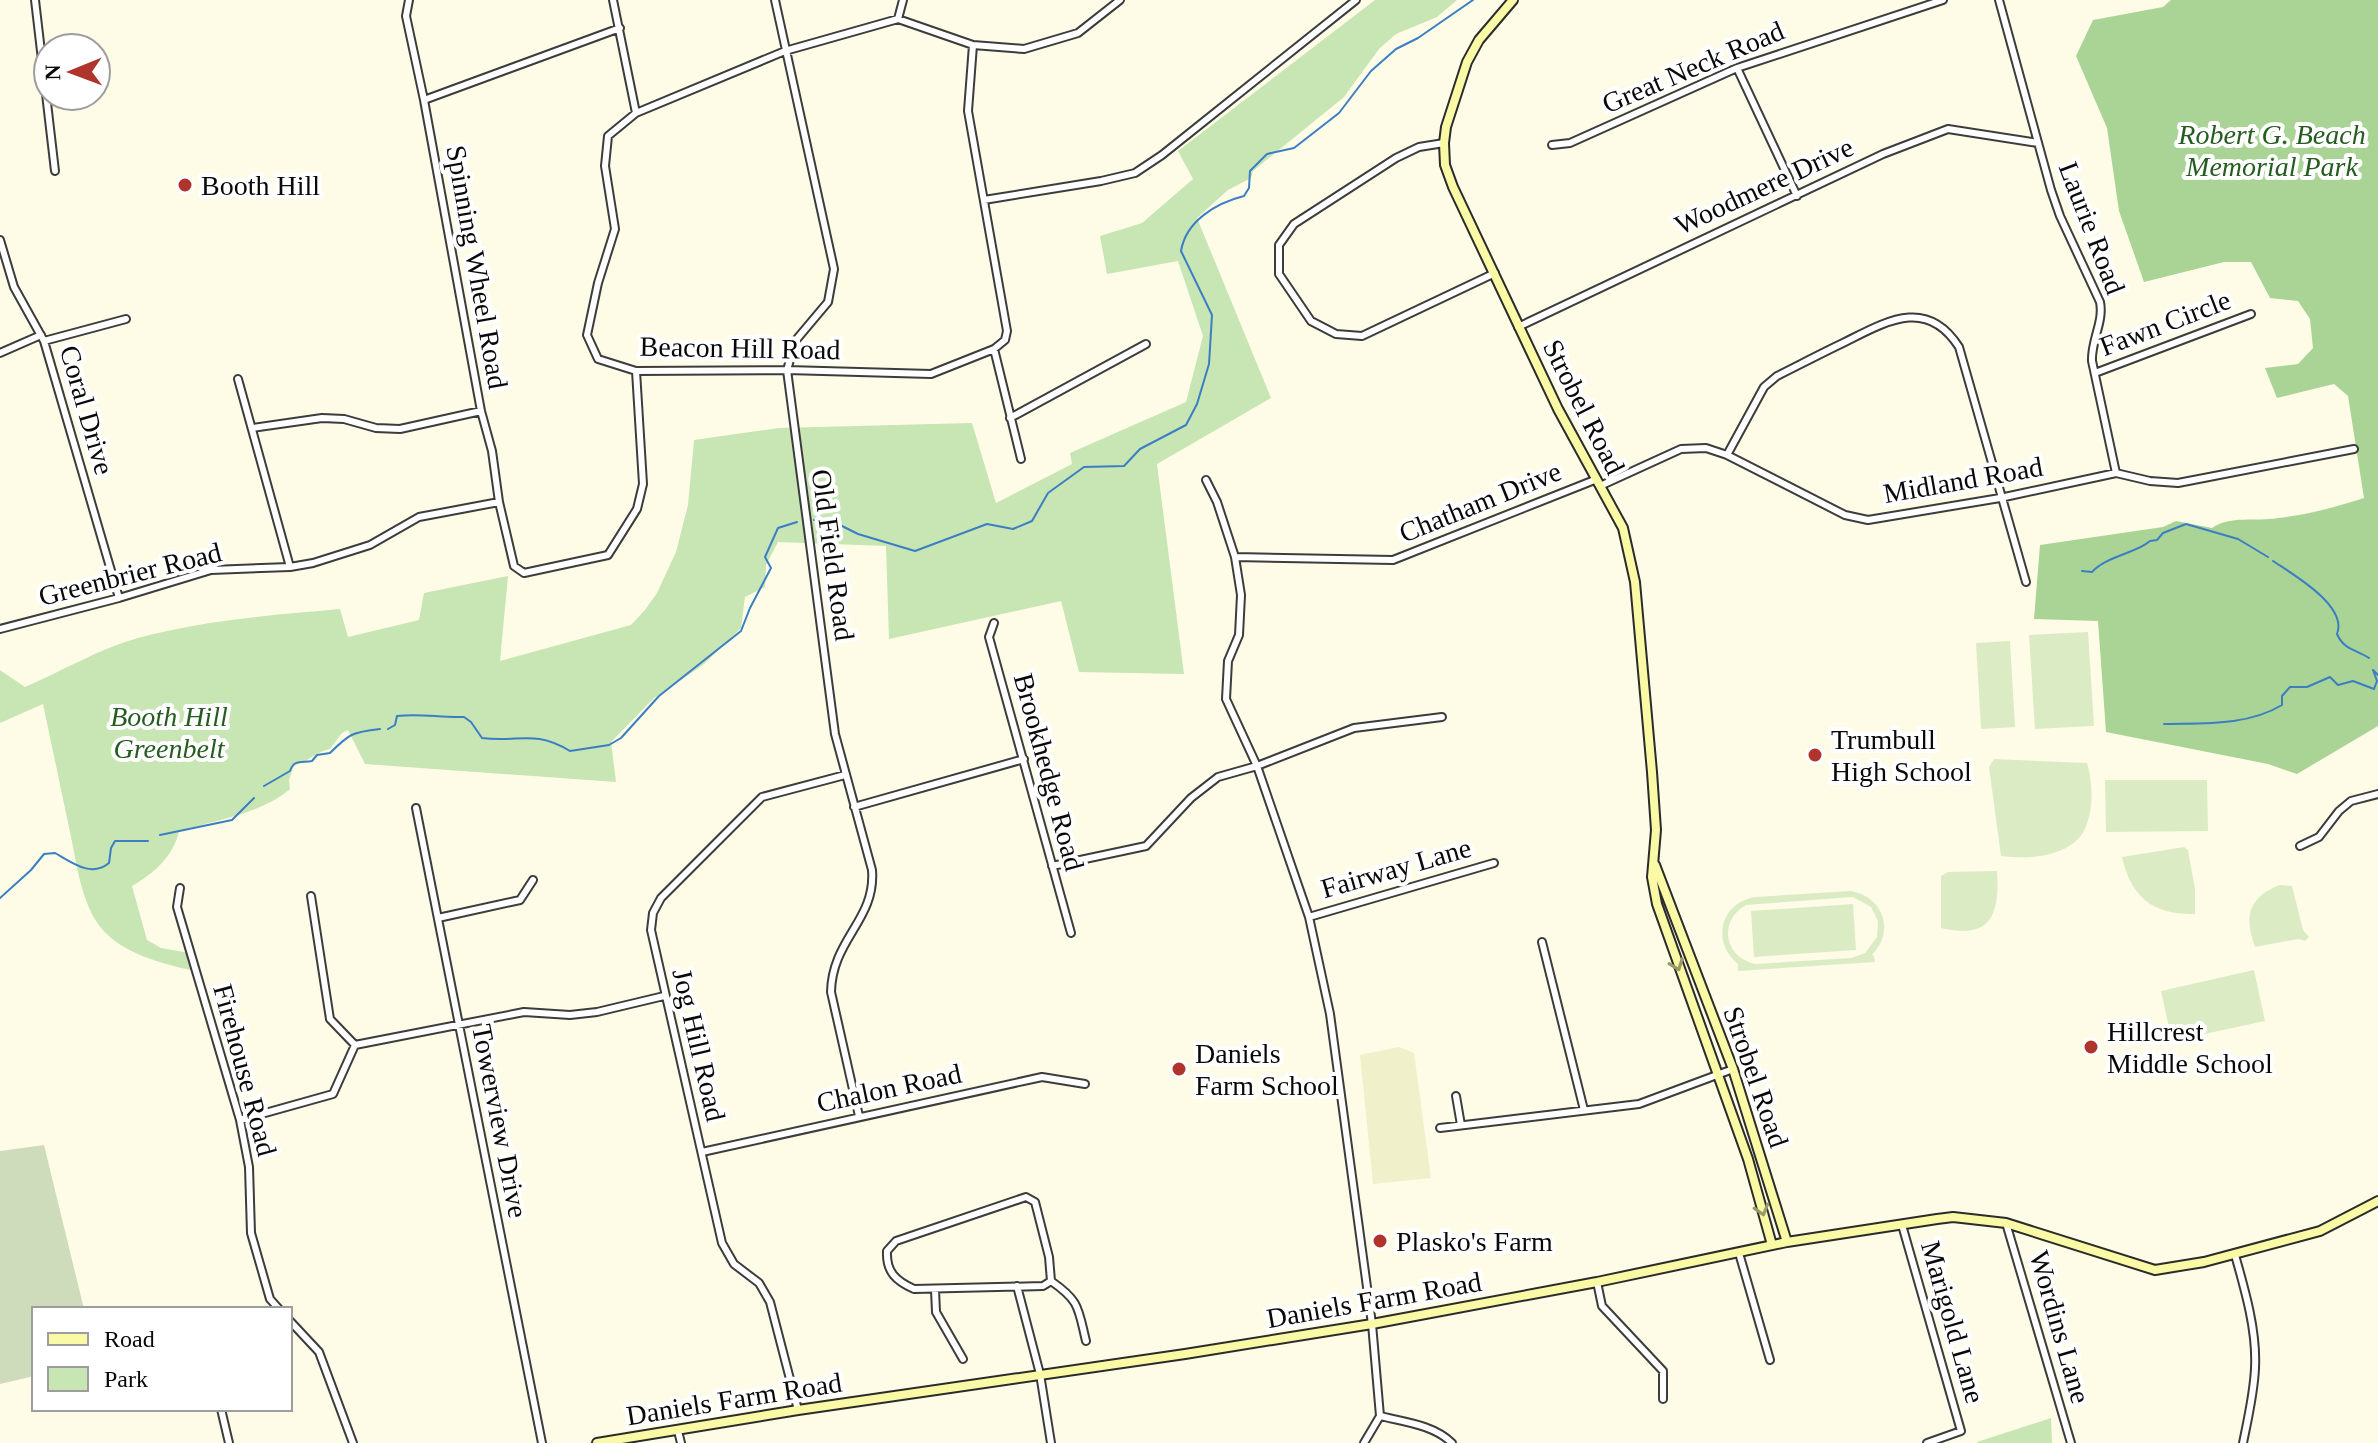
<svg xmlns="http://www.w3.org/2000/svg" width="2378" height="1443" viewBox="0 0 2378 1443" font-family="'Times New Roman',serif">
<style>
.farmland{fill:#f0f1ca}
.green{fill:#c8e5b4}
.forest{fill:#aad495}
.cemetery{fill:#cedcbc}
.pitch{fill:#dbecc5;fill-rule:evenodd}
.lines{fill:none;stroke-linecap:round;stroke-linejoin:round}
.stream{stroke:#3b7ec4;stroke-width:2}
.street-casing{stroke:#3c3c3c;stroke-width:10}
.secondary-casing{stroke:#2b2b2b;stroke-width:12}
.street{stroke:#fff;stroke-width:6}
.secondary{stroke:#fafaa6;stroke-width:8}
.oneway{stroke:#9a9a67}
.poi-dot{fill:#af342c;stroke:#fff;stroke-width:3}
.labels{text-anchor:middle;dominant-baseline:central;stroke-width:8;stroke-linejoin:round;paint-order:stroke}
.street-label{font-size:28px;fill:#090909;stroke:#fff}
.park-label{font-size:28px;font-style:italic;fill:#255c1f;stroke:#fff}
.poi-label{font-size:28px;fill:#090909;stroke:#fff;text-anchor:start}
</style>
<rect width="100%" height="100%" fill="#fefce7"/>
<path class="farmland" d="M 1399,1047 L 1414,1053 L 1431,1178 L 1373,1184 L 1360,1055 Z"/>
<path class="green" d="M 1375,0 L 1457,0 L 1437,17 L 1396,34 L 1379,49 L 1344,97 L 1253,171 L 1251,178 L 1228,190 L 1197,218 L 1271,398 L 1157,464 L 1184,674 L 1079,672 L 1061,601 L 889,639 L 886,546 L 778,542 L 766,565 L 765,587 L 745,597 L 741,628 L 703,665 L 654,698 L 611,742 L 616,782 L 365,764 L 348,730 L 342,733 L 330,749 C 315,752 309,762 294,765 L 289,780 L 290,789 C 261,814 215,820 179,831 C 174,856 153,874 132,886 L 147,940 L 161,948 L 195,954 L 199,972 C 164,964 117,954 96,921 C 80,895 76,860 70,832 C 61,789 52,747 43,704 L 0,723 L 0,670 L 25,687 C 62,671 99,649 138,638 C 204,620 273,615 340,609 L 348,637 L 419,620 L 424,593 L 508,576 L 500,661 L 631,625 L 645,610 L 657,593 L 676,552 L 688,505 L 694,440 L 779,428 L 972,423 L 996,503 L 1072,464 L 1070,453 L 1186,402 L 1203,336 L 1178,261 L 1107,274 L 1100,236 L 1142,223 L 1193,179 L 1178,151 Z
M 2051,1418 L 2052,1443 L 1977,1443 L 1977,1442 Z"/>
<path class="forest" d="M 2171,0 L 2378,0 L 2378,726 L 2297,774 L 2268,764 L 2106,732 L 2098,621 L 2034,619 L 2040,545 L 2163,527 L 2176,521 L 2212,528 C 2231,515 2255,522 2278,518 C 2307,515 2336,507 2364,498 L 2348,396 L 2334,384 L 2277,398 L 2265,368 L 2298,364 L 2313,348 L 2310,319 L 2298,301 L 2270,298 L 2251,262 L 2224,262 L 2144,282 L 2119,211 L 2107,128 L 2076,56 L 2093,20 L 2163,7 Z"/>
<path class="cemetery" d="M 44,1145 L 84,1309 L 34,1309 L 34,1376 L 0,1384 L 0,1151 Z"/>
<path class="pitch" d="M 2088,632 L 2094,726 L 2035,729 L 2029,635 Z
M 2010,641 L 2015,727 L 1981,729 L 1976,643 Z
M 1994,759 L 2087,763 C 2094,785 2095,825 2075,842 C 2055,858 2024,859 2001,856 L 1989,767 Z
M 2105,780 L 2207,780 L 2208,831 L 2106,832 Z
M 2184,847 L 2188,850 L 2195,889 L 2195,914 C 2154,915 2131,898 2122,857 Z
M 1997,871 C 2000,915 1991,940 1941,928 L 1941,876 L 1948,872 Z
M 2279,885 L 2292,886 L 2303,930 L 2309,937 L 2305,941 L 2298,939 L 2255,947 C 2244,917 2248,898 2279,885 Z
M 1851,891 C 1884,897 1895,932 1872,955 L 1874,956 L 1875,962 L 1738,971 L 1738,964 C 1711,942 1720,903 1755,897 ZM 1853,897 L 1871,907 L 1878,921 L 1877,937 L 1865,953 L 1851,958 L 1755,964 C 1724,957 1718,921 1746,905 Z
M 1853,904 L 1856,950 L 1754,957 L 1751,911 Z
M 2254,970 L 2265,1021 L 2172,1041 L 2161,991 Z"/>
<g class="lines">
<path class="stream" d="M 814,520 L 828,519 L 858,534 L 915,551 L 987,524 L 1013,529 L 1032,521 L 1048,493 L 1084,467 L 1124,466 L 1140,449 L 1186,425 L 1197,404 L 1209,364 L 1212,315 L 1181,251 C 1186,221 1216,203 1244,196 L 1249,188 L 1250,171 L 1267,154 L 1294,148 L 1339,113 L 1371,71 L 1396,49 L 1418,38 L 1473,0
M 2273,561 C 2294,575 2348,606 2337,634 C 2344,650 2355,649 2369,658
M 2082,571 L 2092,572 C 2106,556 2137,553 2150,541 L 2157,540 L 2163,533 L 2186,524 L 2238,539 L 2268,557
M 2164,724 C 2204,723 2247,726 2282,705 L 2282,696 L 2290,687 L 2307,687 L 2330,677 L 2338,685 L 2353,681 L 2374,689 L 2377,681 L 2373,670 L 2378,675
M 388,729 L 395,725 L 397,716 C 420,713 441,718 464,717 L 471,722 L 482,738 C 519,743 533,729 570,751 L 609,745 L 621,738 L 659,696 L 741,631 L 750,608 L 771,568 L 765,557 L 778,528 L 797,522
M 264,786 L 290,771 C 294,759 302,763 312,761 L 317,755 L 330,753 C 349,734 352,732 380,729
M 160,835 L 232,820 L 254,798
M 0,898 L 31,870 L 44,854 L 55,853 C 71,862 91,878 109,863 L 111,848 L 115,841 L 148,841"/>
<defs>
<path id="street" d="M 35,0 L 55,171
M 409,0 L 406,16 L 424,100 L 481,411 L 492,451 L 499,502 L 514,566 L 524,573 L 608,555 L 637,509 L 643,484 L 636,371
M 613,0 L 636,113
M 775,0 L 834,269 L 828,302 L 796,340 L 787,370 L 835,734 L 872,870 C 876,920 832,939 831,992 L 859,1116
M 1999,0 L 2051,190 L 2060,216 L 2100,302 C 2104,322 2091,340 2092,361 L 2116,473
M 898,19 L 903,0
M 973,45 L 968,111 L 1007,331 L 1005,340 L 994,349 L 931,374 L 787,370 L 636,371 L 598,359 L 587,335 L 598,283 L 615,229 L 605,166 L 608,136 L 636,113 L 785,51 L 898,19 L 973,45 L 1024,49 L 1078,33 L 1120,0
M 1737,68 L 1797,196
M 424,100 L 620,28
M 1444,143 L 1419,147 L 1396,158 L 1294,224 L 1279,245 L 1279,274 L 1311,321 L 1336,334 L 1362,336 L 1495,273
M 1552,145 L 1570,143 L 1737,68 L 1943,0
M 984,200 L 1101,181 L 1135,173 L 1162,155 L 1356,0
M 0,240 L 14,287 L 44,341 L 119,598
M 1518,327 L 1883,154 L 1948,129 L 2038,143
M 44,341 L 126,319
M 994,349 L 1021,459
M 0,353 L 41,335
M 2095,373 L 2251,314
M 238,379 L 290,567
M 1010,418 L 1146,344
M 252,428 L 322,418 L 344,419 L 376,428 L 400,429 L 481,411
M 1727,455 L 1764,387 L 1777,376 C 1799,365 1822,353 1845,342 C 1887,321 1927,297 1959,347 L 2026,582
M 1206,480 L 1217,502 L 1235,557 L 1241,595 L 1239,635 L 1228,661 L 1226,699 L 1257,766 L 1309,917 L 1330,1014 L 1372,1324 L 1380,1416 L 1364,1443
M 1600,486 L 1681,449 L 1706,448 L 1727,455 L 1845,515 L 1868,520 L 2000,498 L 2116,473 L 2150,481 L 2178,483 L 2354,449
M 1235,557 L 1393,560 L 1597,479
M 994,623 L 989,637 L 1071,933
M 0,629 L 119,598 L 211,570 L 290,567 L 313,563 L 370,545 L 419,517 L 499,502
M 854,807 L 1024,759
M 416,808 L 542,1443
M 2300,846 L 2319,837 L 2339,811 L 2351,801 L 2378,794
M 1052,866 L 1146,846 L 1191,798 L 1218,777 L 1257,766 L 1354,728 L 1442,717
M 180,888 L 177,907 L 240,1120 L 249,1167 L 251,1233 L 270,1299 L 279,1309
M 311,896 L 330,1019 L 355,1045
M 1309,917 L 1494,863
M 438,918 L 520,900 L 533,880
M 1542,942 L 1584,1110
M 355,1045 L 524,1012 L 570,1015 L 597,1012 L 664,996
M 1456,1096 L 1461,1125
M 240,1120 L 333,1094 L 355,1045
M 1440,1128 L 1639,1104 L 1733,1069
M 702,1152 L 1042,1077 L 1085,1084
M 1026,1197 L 1035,1202 L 1049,1257 L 1051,1281 L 1043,1286 L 914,1289 C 896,1281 886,1272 887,1251 L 896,1241 Z
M 2006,1223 L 2071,1443
M 1902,1225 L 1961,1431 L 1927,1443
M 1739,1253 L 1770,1360
M 2235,1255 C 2245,1290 2257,1331 2255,1368 C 2254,1393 2248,1418 2243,1443
M 1051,1281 C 1080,1301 1078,1308 1086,1341
M 1597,1282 L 1602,1306 L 1663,1371 L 1663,1399
M 1017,1286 L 1040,1374 L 1051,1443
M 935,1290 L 936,1312 L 963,1359
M 290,1321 L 319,1352 L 353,1443
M 221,1409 L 229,1443
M 798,1410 L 770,1302 L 759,1283 L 734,1264 L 722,1243 L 651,930 L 653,913 L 661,898 L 762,797 L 845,775
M 1380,1416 C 1405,1422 1434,1425 1452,1443
M 678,1431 L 681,1443"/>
<path id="secondary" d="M 1513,0 L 1479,40 L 1467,62 L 1446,127 L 1444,143 L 1445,165 L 1453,187 L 1558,409 L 1623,528 L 1635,582 L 1652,772 L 1656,830 L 1652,877 L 1657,904 L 1748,1159 L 1772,1245
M 1655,865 L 1733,1069 L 1787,1242
M 597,1443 L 798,1410 L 1185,1354 L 1372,1324 L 1597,1282 L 1787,1242 L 1937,1219 L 1953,1217 L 2006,1223 L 2155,1270 L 2204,1262 L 2320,1231 L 2378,1201"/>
</defs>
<use href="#street" class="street-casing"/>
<use href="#secondary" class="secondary-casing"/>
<use href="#street" class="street"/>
<use href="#secondary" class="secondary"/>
</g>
<defs><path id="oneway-chevron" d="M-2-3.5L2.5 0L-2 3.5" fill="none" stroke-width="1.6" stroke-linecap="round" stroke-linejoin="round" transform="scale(2)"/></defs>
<g class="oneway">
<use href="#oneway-chevron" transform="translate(1677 965) rotate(70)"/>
<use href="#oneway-chevron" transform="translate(1762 1210) rotate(74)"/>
</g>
<g class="poi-dot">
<circle cx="185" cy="185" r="8"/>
<circle cx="1815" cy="755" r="8"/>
<circle cx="2091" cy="1047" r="8"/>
<circle cx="1179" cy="1069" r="8"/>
<circle cx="1380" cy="1241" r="8"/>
</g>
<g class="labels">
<g class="street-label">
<text transform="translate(1693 67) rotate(-23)">Great Neck Road</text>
<text transform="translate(1764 186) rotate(-25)">Woodmere Drive</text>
<text transform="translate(2092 228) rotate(69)">Laurie Road</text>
<text transform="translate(477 267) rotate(80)">Spinning Wheel Road</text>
<text transform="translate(2165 323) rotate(-21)">Fawn Circle</text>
<text transform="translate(740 348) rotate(1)">Beacon Hill Road</text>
<text transform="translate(1584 407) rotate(63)">Strobel Road</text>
<text transform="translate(87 410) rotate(74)">Coral Drive</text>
<text transform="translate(1963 480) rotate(-10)">Midland Road</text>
<text transform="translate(1480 502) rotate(-22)">Chatham Drive</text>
<text transform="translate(833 555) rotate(82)">Old Field Road</text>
<text transform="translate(130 574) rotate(-14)">Greenbrier Road</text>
<text transform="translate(1049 772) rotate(75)">Brookhedge Road</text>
<text transform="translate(1396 868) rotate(-16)">Fairway Lane</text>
<text transform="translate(699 1045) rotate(77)">Jog Hill Road</text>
<text transform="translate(245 1070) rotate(75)">Firehouse Road</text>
<text transform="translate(1756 1077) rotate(71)">Strobel Road</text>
<text transform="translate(889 1088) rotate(-12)">Chalon Road</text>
<text transform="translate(500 1121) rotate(79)">Towerview Drive</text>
<text transform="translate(1374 1300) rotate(-10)">Daniels Farm Road</text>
<text transform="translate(1953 1322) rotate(74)">Marigold Lane</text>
<text transform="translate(2060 1327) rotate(74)">Wordins Lane</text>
<text transform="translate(734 1399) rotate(-9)">Daniels Farm Road</text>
</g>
<g class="park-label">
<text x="2272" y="134">Robert G. Beach<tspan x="2272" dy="32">Memorial Park</tspan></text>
<text x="169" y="716">Booth Hill<tspan x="169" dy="32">Greenbelt</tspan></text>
</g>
<g class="poi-label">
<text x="201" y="185">Booth Hill</text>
<text x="1831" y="739">Trumbull<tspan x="1831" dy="32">High School</tspan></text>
<text x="2107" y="1031">Hillcrest<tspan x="2107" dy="32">Middle School</tspan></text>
<text x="1195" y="1053">Daniels<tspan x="1195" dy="32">Farm School</tspan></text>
<text x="1396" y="1241">Plasko's Farm</text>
</g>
</g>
<rect x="32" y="1307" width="260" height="104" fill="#ffffff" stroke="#9d9d9d" stroke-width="2"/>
<rect x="48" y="1333" width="40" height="12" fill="#fafaa6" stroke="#9d9d9d" stroke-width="2"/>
<text x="104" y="1347" font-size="24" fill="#090909">Road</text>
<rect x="48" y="1367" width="40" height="24" fill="#c8e5b4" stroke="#9d9d9d" stroke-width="2"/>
<text x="104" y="1387" font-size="24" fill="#090909">Park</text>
<g transform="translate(72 72) rotate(269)"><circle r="38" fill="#ffffff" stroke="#9d9d9d" stroke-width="2"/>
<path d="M0-6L14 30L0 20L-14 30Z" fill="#af342c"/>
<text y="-12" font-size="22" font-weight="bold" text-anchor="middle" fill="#090909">N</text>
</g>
</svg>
